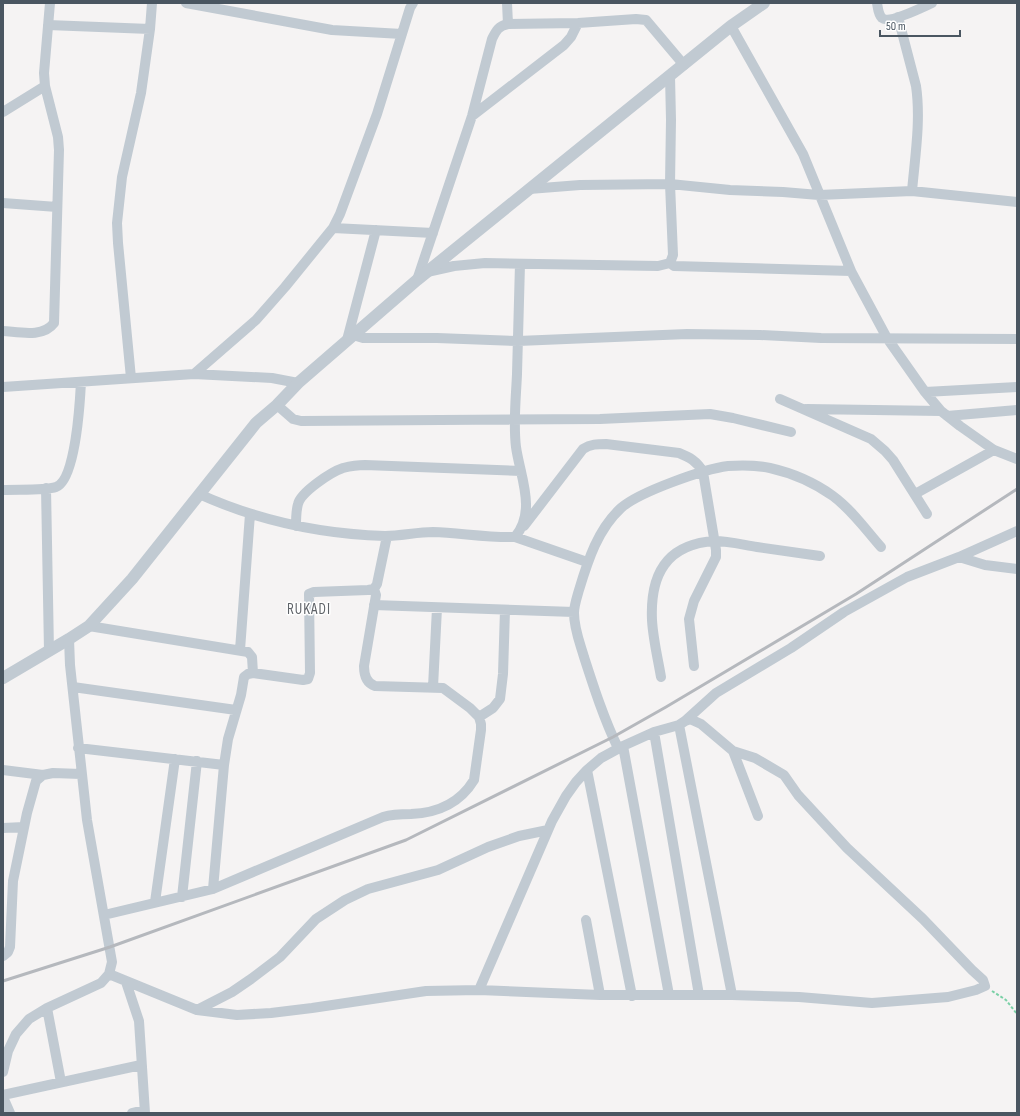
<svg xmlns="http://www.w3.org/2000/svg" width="1020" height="1116" viewBox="0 0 1020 1116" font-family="'Sofia Sans Condensed',sans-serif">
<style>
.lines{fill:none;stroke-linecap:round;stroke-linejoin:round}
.path{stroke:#7ad0a6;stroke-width:2;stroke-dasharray:3 2;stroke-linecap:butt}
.minor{stroke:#c1cad2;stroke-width:10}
.tertiary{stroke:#c1cad2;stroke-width:12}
.rail{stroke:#b5b8bd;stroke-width:3}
.labels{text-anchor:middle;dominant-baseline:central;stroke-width:3;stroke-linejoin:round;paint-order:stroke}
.quarter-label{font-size:15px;letter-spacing:1px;fill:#5f6368;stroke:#fff}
</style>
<rect width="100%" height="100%" fill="#f5f3f3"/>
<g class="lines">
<path class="path" d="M 992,991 L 1006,1000 L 1017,1014"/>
<path class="minor" d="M 186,3 L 332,30 L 402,34
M 507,3 L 508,24
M 877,3 C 878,8 878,14 882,18 C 889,24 923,7 932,3
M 898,17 L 916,86 C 921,120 915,157 912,191
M 48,25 L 150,29
M 731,26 L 803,154 L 851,271 L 887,338 L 925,392 L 941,411 L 960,426 L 994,450 L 1017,459
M 670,76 L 671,120 L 670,184 L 673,255 L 670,263
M 3,112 L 45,86
M 472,116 L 564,45 L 571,37 L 578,23
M 529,189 L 580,185 L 670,184 L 730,190 L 783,192 L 819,195 L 912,191 L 1017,202
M 3,203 L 57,207
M 333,228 L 433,233
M 427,272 L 454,266 L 485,263 L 658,266 L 670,263 L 674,266 L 851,271
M 417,280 L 472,116 L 492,39 C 496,31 498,26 508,24 L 578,23 L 636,19 L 646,20 L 684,65
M 3,331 C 19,332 43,338 54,323 L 59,150 L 58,137 L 45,86 L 44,73 L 50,3
M 353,335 L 363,338 L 437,338 L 518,341 L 687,334 L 760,335 L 821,338 L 1017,339
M 347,340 L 376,230
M 194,374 L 256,320 L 285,287 L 333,228 L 340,214 L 377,114 L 410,8 L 413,3
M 131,378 L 118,243 L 117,223 L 122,177 L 141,93 L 150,29 L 152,3
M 3,387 L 194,374 L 272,378 L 298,383
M 925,392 L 1017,387
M 780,399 L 871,439 L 885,451 L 893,460 L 927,514
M 277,405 L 293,419 L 301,421 L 600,419 L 710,414 L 733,418 L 791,432
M 807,409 L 941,411
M 947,416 L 1017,410
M 46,488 L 49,651
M 3,490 C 16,489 44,491 56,487 C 76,480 80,401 81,382
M 199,494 C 259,521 320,534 385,536 C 401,536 417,532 433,532 C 461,533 488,538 515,537 C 537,511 520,476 516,447 C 513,423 516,398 517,374 C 518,337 519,301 520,264
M 915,494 L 994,450
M 296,526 C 296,519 296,511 298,504 C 301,492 331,472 343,468 C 351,466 358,465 365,465 L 521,471
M 524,526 L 583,449 C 591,444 597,444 606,444 L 679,453 C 689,457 697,461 703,472 L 716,550 L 716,557 L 694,601 L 689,619 L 694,666
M 515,537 L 587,562
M 959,557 L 985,565 L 1017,569
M 374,605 L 574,612
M 89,626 L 248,652 L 252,657 L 253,673
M 240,650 L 250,514
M 661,677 C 658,659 653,639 652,620 C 650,575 666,544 715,541 C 728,541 744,545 757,547 C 778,550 799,553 820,556
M 73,687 L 236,710
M 433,687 L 437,608
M 479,717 L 493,708 L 500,699 L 503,674 L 505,610
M 685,721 L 716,693 L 791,648 L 844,612 L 907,577 L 959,557 L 1017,531
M 679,725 L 732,995
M 654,732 L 699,995
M 623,746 L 669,995
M 78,748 L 224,765
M 618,748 C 604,719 594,688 584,657 C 580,643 574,629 574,613 C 574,606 577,597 579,590 C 588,560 598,529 621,508 C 639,492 704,469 728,466 C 742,465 756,465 770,468 C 792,473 815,483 833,496 C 852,510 866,530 881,547
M 733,751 L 758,816
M 3,770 L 43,775
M 587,770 L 632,996
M 3,828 L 24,827
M 213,889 L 224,765 L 228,739 L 241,695 L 244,677 L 248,674 L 253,673 L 303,680 L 308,679 L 310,673 L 309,594 L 314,592 L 368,590 L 374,589 L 377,584 L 387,536
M 182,897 L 197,761
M 155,902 L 175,759
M 104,915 L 213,889 L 383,817 C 393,814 401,814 411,814 C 437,813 460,803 474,780 L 481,730 L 481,724 L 479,717 L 470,708 L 443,688 L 375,686 C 366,683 364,675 364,666 L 376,595 L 374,589
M 586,920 L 600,995
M 3,956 L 8,952 L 10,947 L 13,881 L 27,813 L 36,781 L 43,775 L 53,773 L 81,774
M 109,974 L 197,1010 L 237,1015 L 271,1013 L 312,1008 L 426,991 L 479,990 L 600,995 L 732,995 L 799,997 L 872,1003 L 948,997 L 976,990 L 985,986 L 983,980 L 972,970 L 923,919 L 847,848 L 798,795 L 784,775 L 755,758 L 733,751 L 701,724 L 690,719 L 685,721 L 679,725 L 654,732 L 623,746 L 601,758 L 587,770 L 576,782 L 566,796 L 552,821 L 479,990
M 126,982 L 139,1021 L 145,1113
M 47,1008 L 61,1082
M 197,1010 L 232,992 L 251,979 L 280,957 L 316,919 L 345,900 L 368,889 L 438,870 L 488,847 L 519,836 L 548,830
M 3,1072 L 8,1051 L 16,1034 L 29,1019 L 47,1008 L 101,983 L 109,974 L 112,962 L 87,820 L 70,665 L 69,639
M 3,1095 L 141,1065
M 3,1097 L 10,1113
M 132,1113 L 144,1110"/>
<path class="tertiary" d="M 3,678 L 69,639 L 89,626 L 132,579 L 256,423 L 277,405 L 298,383 L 417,280 L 731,26 L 764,3"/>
<path class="rail" d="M 3,981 L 110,947 L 406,840 L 613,737 L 666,707 L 856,594 L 1017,489"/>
</g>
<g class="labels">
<g class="quarter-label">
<text x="309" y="609">RUKADI</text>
</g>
</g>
<rect width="1020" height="1116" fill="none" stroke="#4a5661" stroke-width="8"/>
<path d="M880 30v6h80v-6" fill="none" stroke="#4a5661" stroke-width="2"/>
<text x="886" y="30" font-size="12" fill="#4a5661" stroke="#ffffff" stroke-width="3" paint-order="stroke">50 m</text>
</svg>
